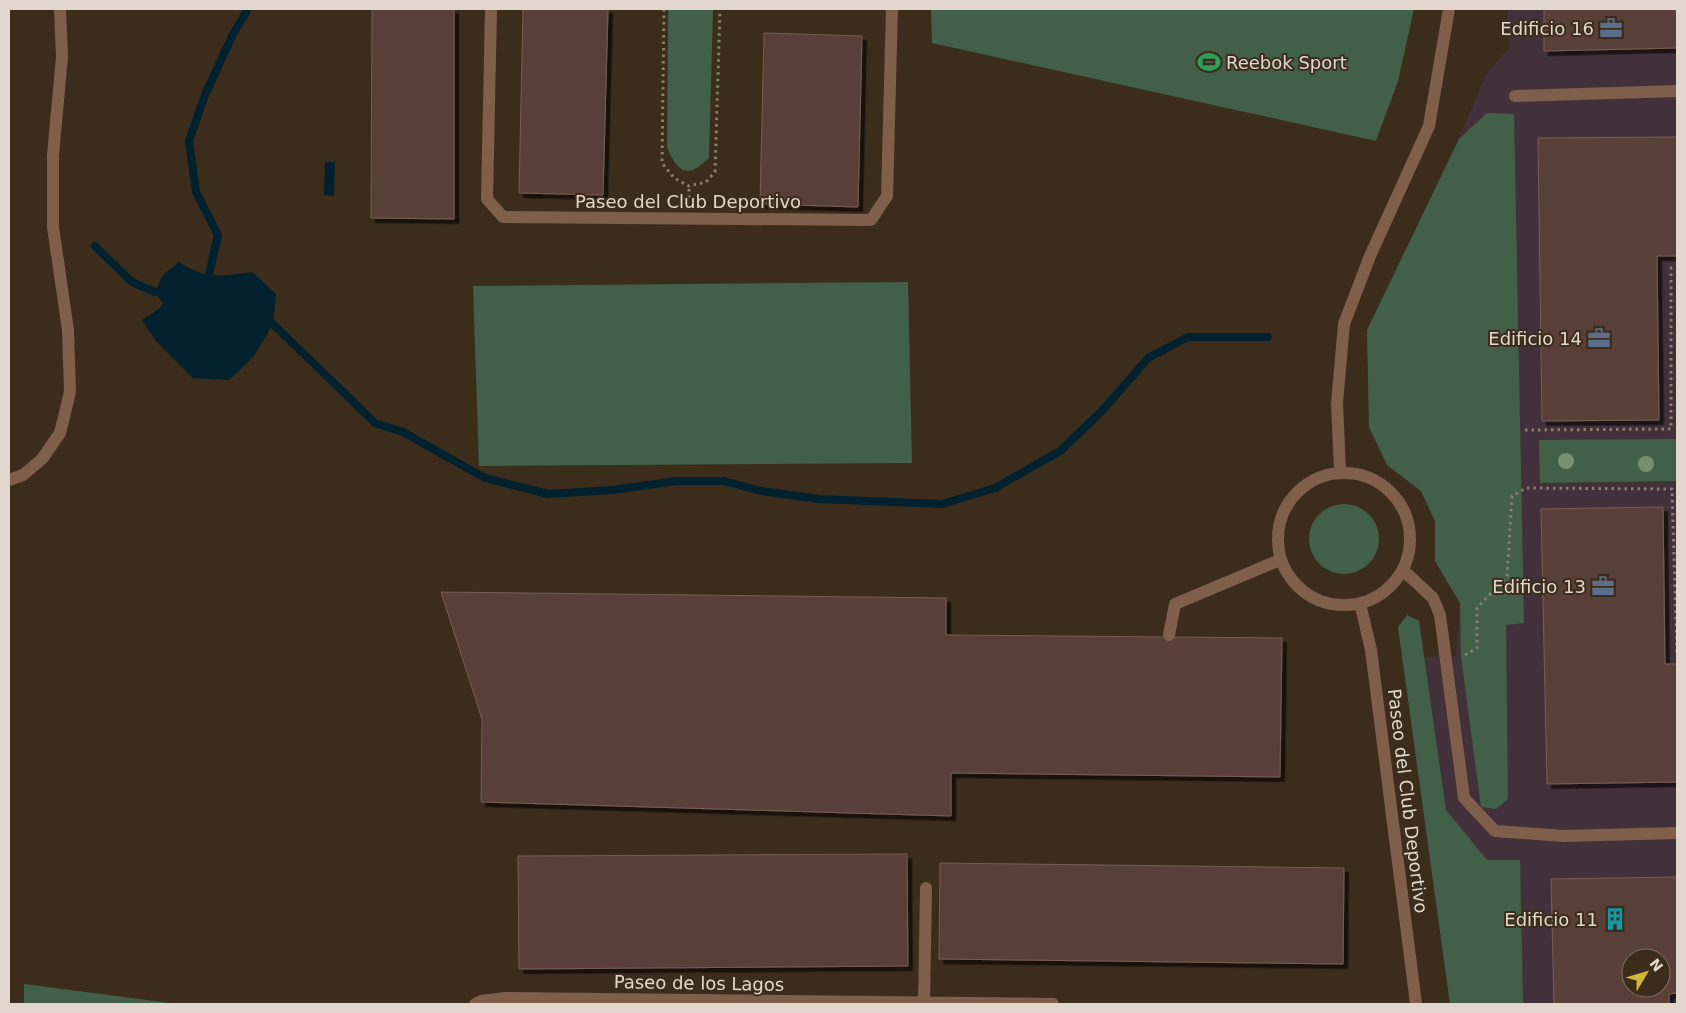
<svg xmlns="http://www.w3.org/2000/svg" width="1686" height="1013" viewBox="0 0 1686 1013" font-family="'DejaVu Sans',sans-serif">
<style>
.commercial{fill:#42313b;fill-rule:evenodd}
.green{fill:#416047}
.water{fill:#00212d}
.lines{fill:none;stroke-linecap:round;stroke-linejoin:round}
.stream{stroke:#00212d;stroke-width:8}
.building{fill:#594137;stroke:#775e53;fill-rule:evenodd;filter:url(#shadow)}
.path{stroke:#8a7e70;stroke-width:3;stroke-dasharray:2.5 4;stroke-linecap:butt}
.lane{stroke:#7f5f4b;stroke-width:12}
.street{stroke:#7f5f4b;stroke-width:12}
.tree{fill:#78906f}
.labels{text-anchor:middle;dominant-baseline:central;stroke-width:4;stroke-linejoin:round;paint-order:stroke}
.poi-label{font-size:18px;fill:#e1d7cc;stroke:#3b2c1b;text-anchor:end}
.street-label{font-size:18px;fill:#e1d7cc;stroke:#3b2c1b}
</style>
<defs>
<filter id="shadow"><feDropShadow dx="4.5" dy="4.5" stdDeviation="0" flood-color="#0009"/></filter>
</defs>
<rect width="100%" height="100%" fill="#3b2c1b"/>
<path class="commercial" d="M 1507,9 L 1677,9 L 1677,1004 L 1450,1004 L 1398,627 L 1407,615 L 1419,620 L 1423,657 L 1456,656 L 1460,603 L 1435,561 L 1435,521 L 1421,492 L 1387,465 L 1369,427 L 1367,330 L 1442,177 L 1486,75 L 1509,48 ZM 1631,958 L 1661,958 L 1661,988 L 1631,988 Z"/>
<path class="green" d="M 668,9 L 713,9 L 709,158 C 688,179 677,173 667,147 Z
M 931,9 L 1414,9 L 1398,81 L 1376,141 L 932,43 Z
M 1487,113 L 1514,114 L 1524,623 L 1506,625 L 1508,799 L 1496,809 L 1481,807 L 1461,657 L 1460,603 L 1435,561 L 1435,521 L 1421,491 L 1387,465 L 1369,427 L 1367,330 L 1459,139 Z
M 908,282 L 912,463 L 479,466 L 473,286 Z
M 1677,439 L 1677,481 L 1540,483 L 1539,440 Z
M1309 539a35 35 0 1 1 70 0a35 35 0 1 1-70 0Z
M 1407,615 L 1419,621 L 1446,810 L 1487,860 L 1520,860 L 1523,1004 L 1450,1004 L 1398,627 Z
M 24,984 L 178,1004 L 24,1004 Z"/>
<path class="water" d="M 325,162 L 335,162 L 334,196 L 324,195 Z
M 179,262 C 206,280 222,276 252,272 L 276,294 L 273,324 L 254,356 L 229,380 L 193,378 L 156,341 L 142,320 L 160,308 L 163,303 L 155,292 L 163,275 Z"/>
<g class="lines">
<path class="stream" d="M 95,246 L 132,282 L 155,292
M 209,274 L 218,235 L 196,192 L 189,141 L 205,95 L 233,34 L 248,9
M 273,324 L 375,423 L 403,432 L 485,478 L 548,494 L 613,490 L 676,481 L 724,481 L 761,491 L 819,499 L 942,504 L 995,488 L 1060,451 L 1103,410 L 1148,358 L 1188,337 L 1268,337"/>
</g>
<path class="building" d="M 372,9 L 454,9 L 454,219 L 371,218 Z
M 523,9 L 608,9 L 603,195 L 519,193 Z
M 1544,9 L 1677,9 L 1677,48 L 1544,51 Z
M 764,33 L 862,36 L 858,207 L 760,204 Z
M 1677,137 L 1677,256 L 1657,256 L 1659,420 L 1542,421 L 1538,138 Z
M 1663,507 L 1665,664 L 1677,664 L 1677,782 L 1547,784 L 1541,509 Z
M 441,592 L 946,598 L 946,635 L 1282,638 L 1280,777 L 951,773 L 951,816 L 481,802 L 482,719 Z
M 907,854 L 908,966 L 519,969 L 518,856 Z
M 940,863 L 1344,868 L 1343,964 L 939,959 Z
M 1677,877 L 1677,993 L 1669,994 L 1669,1004 L 1554,1004 L 1551,879 ZM 1631,958 L 1661,958 L 1661,988 L 1631,988 Z"/>
<g class="lines">
<path class="path" d="M 664,9 L 662,163 L 674,178 L 689,186 L 706,182 L 715,172 L 720,9
M 689,198 L 689,186
M 1525,430 L 1671,429 L 1671,268 L 1677,268
M 1465,655 L 1477,648 L 1477,608 L 1507,576 L 1512,496 L 1526,488 L 1672,489 L 1677,656"/>
<path class="lane" d="M 1515,96 L 1677,91
M 9,480 L 23,475 L 42,459 L 60,433 L 70,392 L 68,330 L 53,227 L 53,155 L 62,57 L 60,9
M 1403,570 L 1433,598 L 1440,615 L 1464,798 L 1495,831 L 1564,836 L 1677,833"/>
<path class="street" d="M 491,9 L 487,199 L 503,217 L 871,220 L 887,196 L 892,9
M 1340,472 L 1337,403 L 1344,324 L 1370,256 L 1429,126 L 1449,9
M1278 539a66 66 0 1 1 132 0a66 66 0 1 1-132 0Z
M 1360,603 L 1371,650 L 1416,1004
M 1169,635 L 1175,604 L 1280,560
M 475,1004 L 481,1001 L 505,998 L 1053,1004
M 924,1004 L 926,888"/>
</g>
<g class="tree">
<circle cx="1566" cy="461" r="8"/>
<circle cx="1646" cy="464" r="8"/>
</g>
<defs>
<symbol id="office-bare" viewBox="-9 -9 18 18"><path d="M-6-3h4V-5.5h4V-3h4V5H-6ZM-1-4.5V-3h2v-1.5ZM-6 0V1H6V0Z" fill="#5c6f8a" stroke="#3b2c1b" stroke-width="2.5" paint-order="stroke"/></symbol>
<symbol id="stadium-bare" viewBox="-9 -9 18 18"><path d="M0-5a6.5 5 0 1 0 0 10a6.5 5 0 1 0 0-10ZM-3.5-1.8h7v3.6h-7Z" fill="#2e9e5b" stroke="#3b2c1b" stroke-width="2.5" paint-order="stroke"/></symbol>
<symbol id="building-bare" viewBox="-9 -9 18 18"><path d="M-4-6H4V6H1V3H-1V6H-4ZM-2.5-4.3h1.7v1.8h-1.7ZM.8-4.3h1.7v1.8H.8ZM-2.5-1h1.7V.8h-1.7ZM.8-1h1.7V.8H.8Z" fill="#0f9aa8" stroke="#3b2c1b" stroke-width="2.5" paint-order="stroke"/></symbol>
</defs>
<g fill-rule="evenodd">
<use href="#office-bare" x="1595" y="12" width="32" height="32"/>
<use href="#stadium-bare" x="1193" y="46" width="32" height="32"/>
<use href="#office-bare" x="1583" y="322" width="32" height="32"/>
<use href="#office-bare" x="1587" y="570" width="32" height="32"/>
<use href="#building-bare" x="1599" y="903" width="32" height="32"/>
</g>
<g class="labels">
<g class="poi-label">
<text x="1594" y="28">Edificio 16</text>
<text x="1226" y="62" text-anchor="start">Reebok Sport</text>
<text x="1582" y="338">Edificio 14</text>
<text x="1586" y="586">Edificio 13</text>
<text x="1598" y="919">Edificio 11</text>
</g>
<g class="street-label">
<text x="688" y="201">Paseo del Club Deportivo</text>
<text transform="translate(1408 801) rotate(83)">Paseo del Club Deportivo</text>
<text transform="translate(699 983) rotate(1)">Paseo de los Lagos</text>
</g>
</g>
<rect width="1686" height="1013" fill="none" stroke="#e1d7cc" stroke-width="20"/>
<g transform="translate(1646 973) rotate(52)"><circle r="24" fill="#3b2c1b" stroke="#7d7062"/>
<path d="M0-4L9 19L0 12L-9 19Z" fill="#d1b736"/>
<text y="-8" font-size="14" font-weight="bold" text-anchor="middle" fill="#e1d7cc">N</text>
</g>
</svg>
